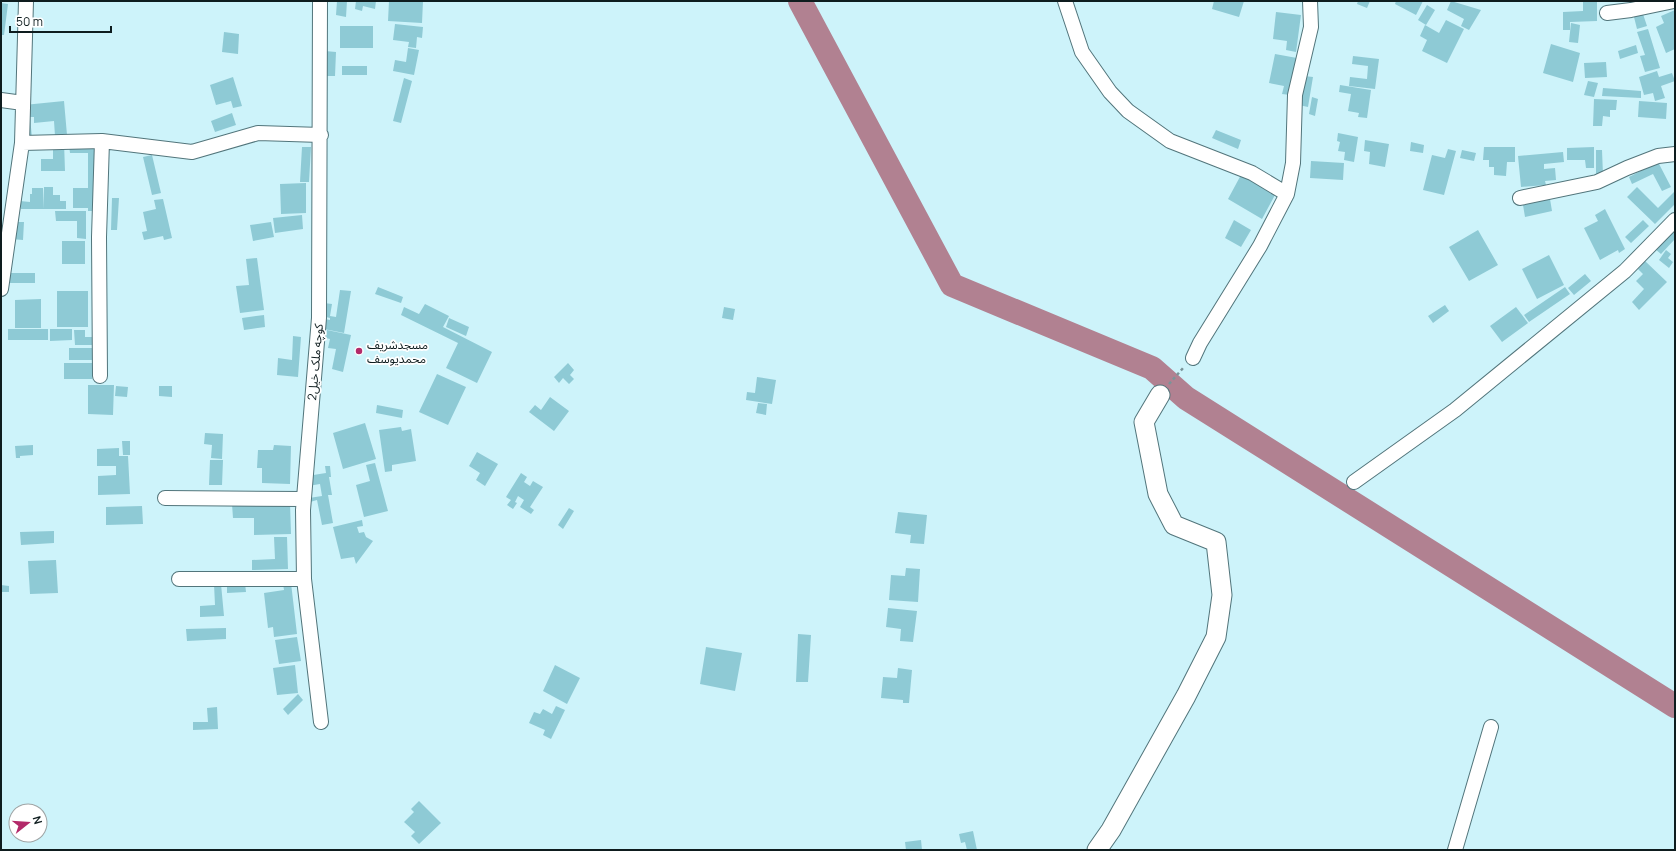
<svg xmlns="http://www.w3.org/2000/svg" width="1676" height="851" viewBox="0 0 1676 851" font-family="Manrope,'Noto Sans Arabic',sans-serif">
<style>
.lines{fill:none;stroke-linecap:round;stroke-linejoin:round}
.river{stroke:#b18191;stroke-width:24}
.building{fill:#8ecad5}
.street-casing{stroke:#52757b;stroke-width:16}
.secondary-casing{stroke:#52757b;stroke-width:21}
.path{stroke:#799499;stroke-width:2.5;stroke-dasharray:3 3;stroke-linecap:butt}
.street{stroke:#fff;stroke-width:14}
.secondary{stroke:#fff;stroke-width:19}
.poi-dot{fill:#b32a6a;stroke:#fff;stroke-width:1.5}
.labels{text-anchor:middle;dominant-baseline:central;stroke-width:3.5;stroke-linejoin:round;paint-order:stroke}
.poi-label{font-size:12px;fill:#0e1c1e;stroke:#fff;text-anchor:start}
.street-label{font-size:12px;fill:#0e1c1e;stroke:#fff}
</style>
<rect width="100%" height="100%" fill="#cdf3fa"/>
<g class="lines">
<path class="river" d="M 800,1 L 952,285 L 1152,368 L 1186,398 L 1675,706"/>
</g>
<path class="building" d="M 337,1 L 347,1 L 346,17 L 336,15 Z
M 356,1 L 376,1 L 375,9 L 363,6 L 362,11 L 355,9 Z
M 389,1 L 423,1 L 422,23 L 388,21 Z
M 1214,1 L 1244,1 L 1239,17 L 1212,9 Z
M 1358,1 L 1370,1 L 1367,8 L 1357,4 Z
M 1396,1 L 1423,1 L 1416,15 L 1395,4 Z
M 1451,1 L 1481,10 L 1469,30 L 1461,26 L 1464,19 L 1447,10 Z
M 1583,1 L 1597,1 L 1597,21 L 1570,22 L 1570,30 L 1563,30 L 1563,12 L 1583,11 Z
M 1,3 L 8,4 L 4,35 L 1,35 Z
M 1427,5 L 1435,10 L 1426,25 L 1418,20 Z
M 1675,10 L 1675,49 L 1666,53 L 1656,27 L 1664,23 L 1661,16 Z
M 1642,11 L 1647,26 L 1637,29 L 1633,13 Z
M 1276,12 L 1301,15 L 1296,52 L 1286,50 L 1287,41 L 1273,39 Z
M 1446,20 L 1464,29 L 1447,63 L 1422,51 L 1427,40 L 1420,36 L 1425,25 L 1439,33 Z
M 1571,23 L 1580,25 L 1578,43 L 1569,42 Z
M 395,24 L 423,27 L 422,38 L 417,37 L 416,48 L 408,47 L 409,42 L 393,40 Z
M 340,26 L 373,26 L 373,48 L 340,48 Z
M 1648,29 L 1660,68 L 1645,72 L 1640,56 L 1645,55 L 1637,32 Z
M 224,32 L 239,34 L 238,54 L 222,52 Z
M 1551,44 L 1580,53 L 1573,82 L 1543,73 Z
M 1636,45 L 1638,53 L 1620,59 L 1618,51 Z
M 408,48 L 419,50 L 414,75 L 393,71 L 395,60 L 406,62 Z
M 325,51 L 336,52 L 335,76 L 324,76 Z
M 1275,54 L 1297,58 L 1290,95 L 1282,94 L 1284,86 L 1269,83 Z
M 1353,56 L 1379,59 L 1375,89 L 1349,86 L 1350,77 L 1367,79 L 1368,66 L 1352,64 Z
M 1606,62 L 1607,77 L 1585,78 L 1584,63 Z
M 342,66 L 367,66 L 367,75 L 342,75 Z
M 1657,71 L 1659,77 L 1672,73 L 1675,81 L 1661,86 L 1665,98 L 1655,101 L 1653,93 L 1644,95 L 1639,77 Z
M 1304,76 L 1313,77 L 1308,107 L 1299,105 Z
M 233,77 L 242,106 L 233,108 L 231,101 L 216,105 L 210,85 Z
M 404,78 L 412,81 L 401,123 L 393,121 Z
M 1588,81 L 1598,83 L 1594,97 L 1584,95 Z
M 1340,85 L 1371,90 L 1367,118 L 1358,117 L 1359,113 L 1348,111 L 1351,94 L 1339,92 Z
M 1603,88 L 1641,91 L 1641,98 L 1602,96 Z
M 1312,97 L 1318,99 L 1315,116 L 1309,114 Z
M 1594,99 L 1617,100 L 1616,110 L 1610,110 L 1610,117 L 1603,116 L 1602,126 L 1593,126 Z
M 64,101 L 67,135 L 55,136 L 54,121 L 34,123 L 34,117 L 30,117 L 32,138 L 27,139 L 24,105 Z
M 1639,101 L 1667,103 L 1666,119 L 1638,117 Z
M 232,113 L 236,125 L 215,132 L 211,121 Z
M 1216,130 L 1241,140 L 1238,149 L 1212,138 Z
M 1338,133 L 1358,137 L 1354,162 L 1344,160 L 1345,152 L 1338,151 L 1340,142 L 1337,141 Z
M 1365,140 L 1389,144 L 1385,167 L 1369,164 L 1370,152 L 1364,151 Z
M 53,142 L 64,142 L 65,171 L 41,171 L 41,159 L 53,159 Z
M 1411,142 L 1424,145 L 1423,153 L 1410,151 Z
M 69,145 L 95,145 L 95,211 L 88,211 L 88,208 L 73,208 L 73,188 L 88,188 L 88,153 L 70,153 Z
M 302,147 L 311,147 L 309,182 L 300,182 Z
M 1484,147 L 1515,147 L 1515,162 L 1507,162 L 1506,176 L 1494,175 L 1494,167 L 1489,167 L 1489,160 L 1483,160 Z
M 1594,147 L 1594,168 L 1586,168 L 1585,160 L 1567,160 L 1567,148 Z
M 1448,149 L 1456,151 L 1444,195 L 1423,190 L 1432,155 L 1445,158 Z
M 1462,150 L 1476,153 L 1474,161 L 1460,158 Z
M 1596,150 L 1602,150 L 1603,175 L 1596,175 Z
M 1563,152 L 1564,162 L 1544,164 L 1544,169 L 1555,168 L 1556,180 L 1545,181 L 1546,185 L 1521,187 L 1518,156 Z
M 152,155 L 161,193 L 152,195 L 143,157 Z
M 1311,161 L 1344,163 L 1343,180 L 1310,178 Z
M 1658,162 L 1671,187 L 1662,191 L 1653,174 L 1632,184 L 1629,177 Z
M 1242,173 L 1276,193 L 1262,219 L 1228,199 Z
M 306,183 L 306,213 L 281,214 L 280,184 Z
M 44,187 L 53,187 L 53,195 L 60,195 L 60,201 L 66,201 L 66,209 L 44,209 Z
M 1637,187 L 1658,208 L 1674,192 L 1675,193 L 1675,204 L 1655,224 L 1627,197 Z
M 32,188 L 43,188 L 44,209 L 21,209 L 20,201 L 30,202 L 30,194 L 32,194 Z
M 112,198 L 119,198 L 117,230 L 111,230 Z
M 163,199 L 172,238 L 164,240 L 163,236 L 144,240 L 142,232 L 147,231 L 143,212 L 156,209 L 154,200 Z
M 1550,199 L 1552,211 L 1525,217 L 1523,205 Z
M 1605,209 L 1625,249 L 1619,253 L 1618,250 L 1600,260 L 1584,228 L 1598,221 L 1595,215 Z
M 55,211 L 86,211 L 86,239 L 77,238 L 77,221 L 56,221 Z
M 302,215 L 303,229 L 275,233 L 273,218 Z
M 1234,220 L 1251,230 L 1241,247 L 1225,238 Z
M 1643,220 L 1649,226 L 1631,243 L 1625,237 Z
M 12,222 L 24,222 L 23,240 L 11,239 Z
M 271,222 L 274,237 L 253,241 L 250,225 Z
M 1672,229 L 1675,231 L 1675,239 L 1661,254 L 1655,249 Z
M 1478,230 L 1498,265 L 1469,281 L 1449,247 Z
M 62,241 L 85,241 L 85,264 L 62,264 Z
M 1666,250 L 1671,254 L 1668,258 L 1673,262 L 1669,268 L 1659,260 Z
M 1549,255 L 1564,285 L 1537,299 L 1522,269 Z
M 257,258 L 264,310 L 240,313 L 236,286 L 249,285 L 246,259 Z
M 1645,261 L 1667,282 L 1639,310 L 1632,302 L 1644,289 L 1636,281 L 1643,274 L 1638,269 Z
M 8,273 L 35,273 L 35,283 L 8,283 Z
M 1585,274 L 1591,281 L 1574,295 L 1568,288 Z
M 378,287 L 403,297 L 401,303 L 375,294 Z
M 1565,287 L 1570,294 L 1529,322 L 1524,315 Z
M 340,290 L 351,291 L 344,333 L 319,328 L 320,318 L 330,320 L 330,318 L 322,316 L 324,303 L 332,304 L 330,316 L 336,317 Z
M 57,291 L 88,291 L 88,327 L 57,327 Z
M 41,299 L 41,328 L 15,328 L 15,300 Z
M 425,304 L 449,316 L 443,327 L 492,352 L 477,383 L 446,368 L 458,343 L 401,315 L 404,307 L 419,314 Z
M 1445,305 L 1449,311 L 1433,323 L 1428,316 Z
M 724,307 L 735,309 L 733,320 L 722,318 Z
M 1516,307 L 1528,323 L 1502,342 L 1490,326 Z
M 264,315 L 265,327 L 244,330 L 242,318 Z
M 449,318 L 469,327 L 466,336 L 446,327 Z
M 8,329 L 48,329 L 48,340 L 8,340 Z
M 50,329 L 72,329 L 72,340 L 50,341 Z
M 74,330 L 85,330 L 85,337 L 94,337 L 94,345 L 75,345 Z
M 327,330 L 351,335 L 343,372 L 332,369 L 336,349 L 328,348 L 330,339 L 326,338 Z
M 293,336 L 301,337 L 298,377 L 277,375 L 278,358 L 292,360 Z
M 69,348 L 94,348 L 94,360 L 69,360 Z
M 64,363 L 92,363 L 92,379 L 64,379 Z
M 568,363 L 574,370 L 570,375 L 574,379 L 569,384 L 563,378 L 559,383 L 554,377 Z
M 437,374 L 466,387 L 448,425 L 419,412 Z
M 757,377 L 776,380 L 772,404 L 746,400 L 747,392 L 755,393 Z
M 88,385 L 114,385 L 113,415 L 88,414 Z
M 116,386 L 128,387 L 127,397 L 115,396 Z
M 159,386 L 172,386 L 172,397 L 159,396 Z
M 550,397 L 569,411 L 554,431 L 529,412 L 535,405 L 541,410 Z
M 758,403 L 767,404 L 766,415 L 756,413 Z
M 377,405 L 403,410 L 402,418 L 376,413 Z
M 365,423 L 376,459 L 343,469 L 333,433 Z
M 401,427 L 402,431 L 411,429 L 416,461 L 392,465 L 392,471 L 385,472 L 379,430 Z
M 205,433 L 223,434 L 222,459 L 211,458 L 212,445 L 204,444 Z
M 122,441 L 130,441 L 130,455 L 123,455 Z
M 33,445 L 33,455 L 20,456 L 20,458 L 16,458 L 15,446 Z
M 274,445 L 291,446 L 290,484 L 262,483 L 262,468 L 257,468 L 258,450 L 273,450 Z
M 119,448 L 119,456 L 128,456 L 130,494 L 98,495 L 98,476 L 116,475 L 116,466 L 97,466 L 97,449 Z
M 477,452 L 498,464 L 485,486 L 476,480 L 480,473 L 469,466 Z
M 210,460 L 223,460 L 222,485 L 209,485 Z
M 375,463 L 388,511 L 364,517 L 356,485 L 370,481 L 366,465 Z
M 325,466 L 330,466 L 331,477 L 329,477 L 332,495 L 328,495 L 333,523 L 322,525 L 317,500 L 310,502 L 309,498 L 322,496 L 320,484 L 308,486 L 307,476 L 326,473 Z
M 521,473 L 527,477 L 524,482 L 530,486 L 533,481 L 543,487 L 530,507 L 534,510 L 531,514 L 520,507 L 524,500 L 518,496 L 515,502 L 517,503 L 513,509 L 507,505 L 511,500 L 506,497 Z
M 290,503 L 291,534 L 254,535 L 254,518 L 233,518 L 232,504 Z
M 142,506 L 143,524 L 106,525 L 106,507 Z
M 569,508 L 574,511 L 563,529 L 558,525 Z
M 898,512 L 927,515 L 924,544 L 910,543 L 911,535 L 895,533 Z
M 362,520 L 363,526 L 357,527 L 359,533 L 364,532 L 366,537 L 373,541 L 356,564 L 354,557 L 341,559 L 333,527 Z
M 54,531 L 54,543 L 21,545 L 20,532 Z
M 274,537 L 287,537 L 288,569 L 252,570 L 252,560 L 275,559 Z
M 56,560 L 58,593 L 30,594 L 28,561 Z
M 906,568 L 920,569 L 918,602 L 889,600 L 891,575 L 905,576 Z
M 227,583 L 245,583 L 246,592 L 227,593 Z
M 291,583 L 297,634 L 274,637 L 273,627 L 268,628 L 264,593 L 284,590 L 283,584 Z
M 214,584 L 221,584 L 224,616 L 200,617 L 200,606 L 215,605 Z
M 1,585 L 9,586 L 9,592 L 1,592 Z
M 888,608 L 917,611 L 913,642 L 900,641 L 901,629 L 886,627 Z
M 226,628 L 226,639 L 187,641 L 186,629 Z
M 798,634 L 811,635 L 808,682 L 796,682 Z
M 297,637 L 301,661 L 279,664 L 275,640 Z
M 706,647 L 742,653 L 735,691 L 700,684 Z
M 295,665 L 298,693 L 277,695 L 273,668 Z
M 555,665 L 580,678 L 567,704 L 543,691 Z
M 898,668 L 912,670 L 909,703 L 903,703 L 903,700 L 881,698 L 883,677 L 897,678 Z
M 298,694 L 303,700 L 288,715 L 283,709 Z
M 556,706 L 565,710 L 551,739 L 543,735 L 545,730 L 529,723 L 534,712 L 540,714 L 543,709 L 552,714 Z
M 217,707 L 218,729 L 193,730 L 193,722 L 208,722 L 207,708 Z
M 419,801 L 441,823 L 419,844 L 411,836 L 415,832 L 404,822 L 414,812 L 411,809 Z
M 973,831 L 977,850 L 967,850 L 965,842 L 961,843 L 959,834 Z
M 921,840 L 922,850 L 906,850 L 905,842 Z"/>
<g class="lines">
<defs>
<path id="street" d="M 320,1 L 319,318 L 303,510 L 304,579 L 321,722
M 1065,1 L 1082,52 L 1110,92 L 1128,111 L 1170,141 L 1252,173 L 1287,194
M 1607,13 L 1631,10 L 1674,1
M 1,100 L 23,103
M 22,143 L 102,141 L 192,152 L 258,133 L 321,135
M 1520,198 L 1597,182 L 1627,168 L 1658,156 L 1675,154
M 1,289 L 22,143 L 26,1
M 1193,358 L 1200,343 L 1260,246 L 1287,194 L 1293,163 L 1295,95 L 1311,27 L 1310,1
M 100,376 L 99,237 L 102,141
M 1354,482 L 1455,410 L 1625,271 L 1675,220
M 165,498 L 304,499
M 179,579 L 304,579
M 1455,850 L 1491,727"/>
<path id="secondary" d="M 1097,850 L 1111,830 L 1186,696 L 1216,637 L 1222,595 L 1216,542 L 1174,525 L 1158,494 L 1144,422 L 1160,395"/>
</defs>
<use href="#street" class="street-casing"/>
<use href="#secondary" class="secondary-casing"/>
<path class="path" d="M 1169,384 L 1184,367"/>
<use href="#street" class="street"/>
<use href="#secondary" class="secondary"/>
</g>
<circle class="poi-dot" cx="359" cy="351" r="4"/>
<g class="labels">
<g class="poi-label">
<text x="367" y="344">مسجدشریف<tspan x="367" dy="14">محمدیوسف</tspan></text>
</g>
<g class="street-label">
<text transform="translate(315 362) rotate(-85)">کوچه ملک خیل2</text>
</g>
</g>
<rect width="1676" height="851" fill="none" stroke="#0e1c1e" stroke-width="4"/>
<g transform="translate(28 823) rotate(73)"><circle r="19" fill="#ffffff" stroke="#9fa4a5"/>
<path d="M0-3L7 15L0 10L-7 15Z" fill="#b32a6a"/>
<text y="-6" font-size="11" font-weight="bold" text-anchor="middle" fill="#0e1c1e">N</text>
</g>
<path d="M10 26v6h101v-6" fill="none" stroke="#0e1c1e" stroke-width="2"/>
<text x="16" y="26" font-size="12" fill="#0e1c1e" stroke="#ffffff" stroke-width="3" paint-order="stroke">50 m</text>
</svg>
